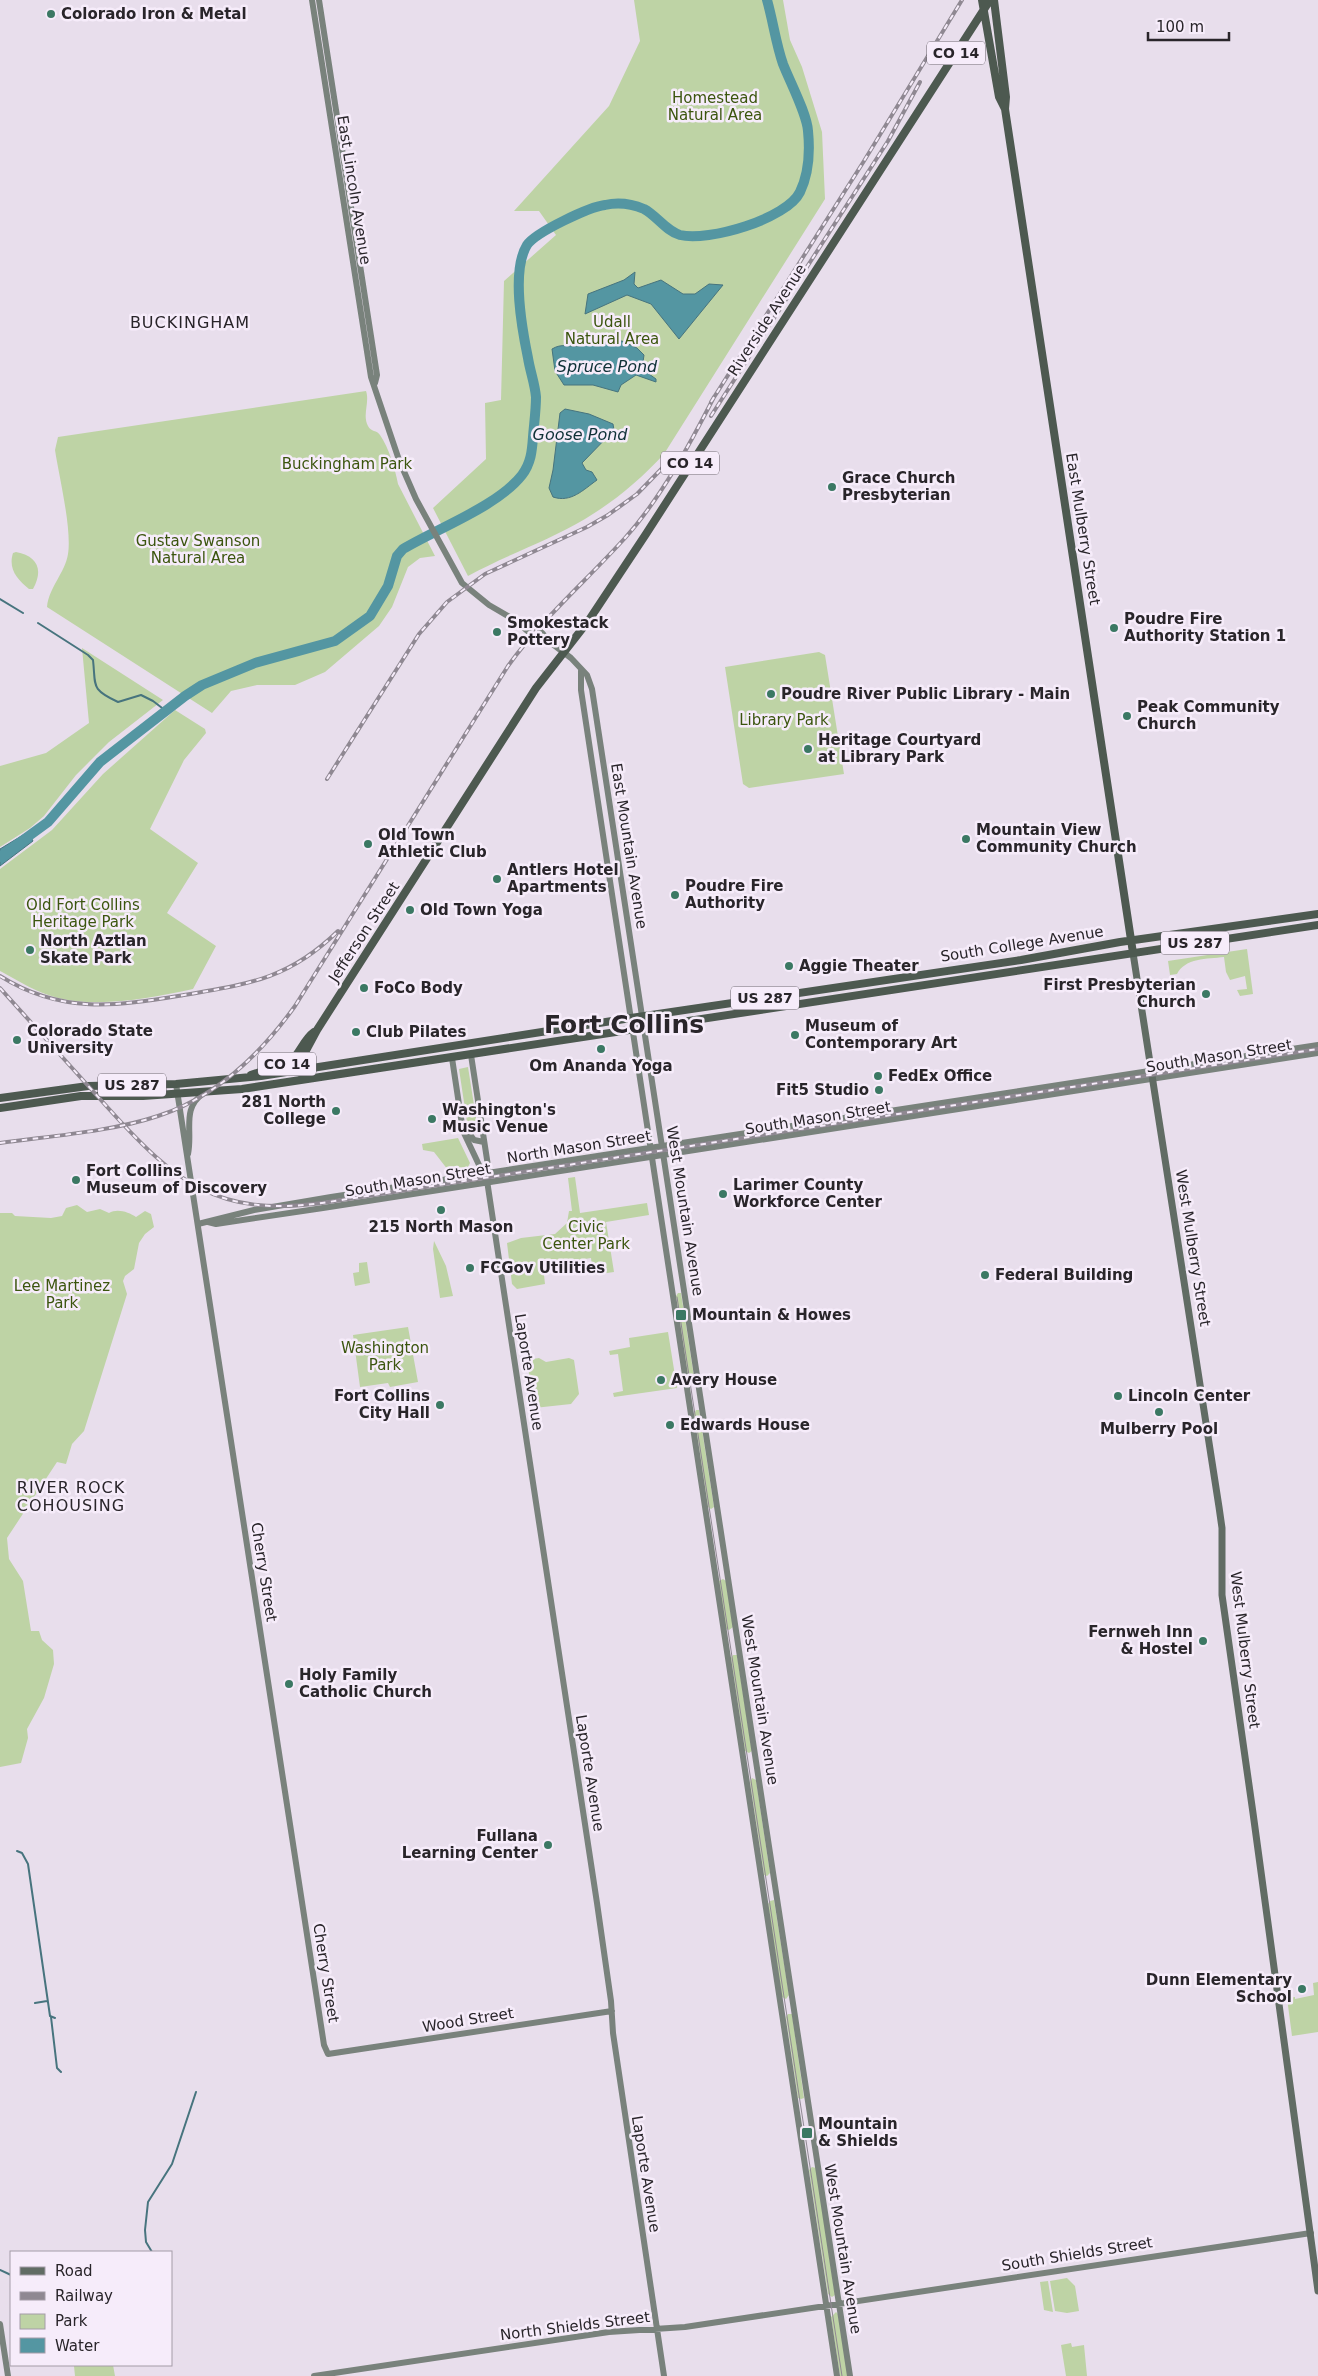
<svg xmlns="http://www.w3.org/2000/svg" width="1318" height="2376" viewBox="0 0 1318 2376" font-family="'DejaVu Sans',sans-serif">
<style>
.green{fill:#bed3a5}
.water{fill:#5496a2;stroke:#47747e}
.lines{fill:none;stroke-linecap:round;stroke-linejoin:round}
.stream{stroke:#47747e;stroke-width:2}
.river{stroke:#5496a2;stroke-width:10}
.secondary{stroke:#79827c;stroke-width:6}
.primary{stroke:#616c64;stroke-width:7}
.highway{stroke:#4d5950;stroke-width:8}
.tram{stroke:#8f8892;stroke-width:1}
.rail-casing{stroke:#8f8892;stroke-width:4}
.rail{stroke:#f6ecfa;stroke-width:2;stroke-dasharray:5.5;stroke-linecap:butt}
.poi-dot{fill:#3b7863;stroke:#f6ecfa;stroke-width:2}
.labels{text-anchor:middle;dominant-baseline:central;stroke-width:5;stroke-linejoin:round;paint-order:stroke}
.shield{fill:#f6ecfa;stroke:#666168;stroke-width:1}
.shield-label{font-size:14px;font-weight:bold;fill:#29252a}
.poi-label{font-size:15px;font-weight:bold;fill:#29252a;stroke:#f6ecfa;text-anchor:start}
.park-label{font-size:15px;fill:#3b550e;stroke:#f6ecfa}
.street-label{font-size:15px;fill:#29252a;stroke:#f6ecfa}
.neighbourhood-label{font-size:16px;letter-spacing:1px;fill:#29252a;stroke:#f6ecfa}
.water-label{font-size:16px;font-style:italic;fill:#0f3137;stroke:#f6ecfa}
.town-label{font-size:25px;font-weight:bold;fill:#29252a;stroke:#f6ecfa}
</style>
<rect width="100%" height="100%" fill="#e8deec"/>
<path class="green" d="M 634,0 L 783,0 L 790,40 L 802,67 L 822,132 L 825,199 L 664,454 C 641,479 615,501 585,519 C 548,541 506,555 468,576 L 433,508 L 486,459 L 485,403 L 501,400 L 504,281 L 556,235 L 539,211 L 514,211 L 609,106 L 640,41 Z
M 366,391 C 370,402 362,415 368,426 C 371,432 377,430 380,435 C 389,448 395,469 398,484 L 435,556 L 420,558 L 408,567 L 392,607 L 379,626 L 325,672 L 295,685 L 257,685 L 231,691 L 212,713 L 47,607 C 49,587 65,573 68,554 C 72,529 59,476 55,450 L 58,437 Z
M 16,552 C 37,556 44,569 33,589 L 29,589 C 17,579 8,569 13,553 Z
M 82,648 L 163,700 L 109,742 L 76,775 L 44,816 L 30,828 L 0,847 L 0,766 L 46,753 L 89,723 Z
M 819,652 L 825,655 L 844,774 L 749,788 L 743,784 L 725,667 Z
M 175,710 L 205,729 L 206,733 L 184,760 L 150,829 L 198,863 L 167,913 L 216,946 L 193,989 C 150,998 101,1008 58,998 C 38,993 20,982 2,972 L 0,971 L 0,869 L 52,830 L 103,774 Z
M 1247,949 L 1253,994 L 1240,996 L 1237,990 L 1247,989 L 1245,976 L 1230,980 L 1226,972 L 1224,957 C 1207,959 1185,958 1177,974 L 1170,975 L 1168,961 Z
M 468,1067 L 477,1124 L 474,1128 L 469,1127 L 467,1122 L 459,1069 Z
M 458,1138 L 470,1163 L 468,1167 L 448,1170 L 434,1152 L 423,1150 L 422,1144 Z
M 575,1177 L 580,1213 L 647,1203 L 649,1215 L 606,1222 L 614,1272 L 593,1275 L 591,1258 L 543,1266 L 545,1284 L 517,1289 L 512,1284 L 507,1243 L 521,1238 L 555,1234 L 567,1223 L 569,1211 L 572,1211 L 568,1178 Z
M 77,1205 L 87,1212 L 100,1209 L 109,1213 C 117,1208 129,1212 136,1217 L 145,1211 L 151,1214 L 154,1227 L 145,1234 L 139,1243 L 134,1269 L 125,1276 L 123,1281 L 127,1294 L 84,1431 L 72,1444 L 66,1464 L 57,1462 L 7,1538 L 9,1559 L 23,1581 L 31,1631 L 39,1631 L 42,1640 L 53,1650 L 54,1664 L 44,1698 L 27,1729 L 28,1738 L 21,1763 L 0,1767 L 0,1213 L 12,1213 L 15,1216 L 51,1218 L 62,1216 L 66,1208 Z
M 434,1241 L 446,1266 L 453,1296 L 440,1298 L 433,1249 Z
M 367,1262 L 370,1283 L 355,1286 L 353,1273 L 359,1272 L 359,1263 Z
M 678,1293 L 681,1293 L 695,1383 L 692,1385 L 689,1383 L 676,1296 Z
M 408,1327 L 418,1382 L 390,1387 L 388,1383 L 360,1387 L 353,1335 Z
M 668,1332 L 677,1388 L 614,1397 L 613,1393 L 623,1391 L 618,1354 L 610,1355 L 609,1351 L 630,1347 L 629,1338 Z
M 539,1358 L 546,1362 L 569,1358 L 574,1360 L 579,1394 L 571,1404 L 534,1408 L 527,1360 Z
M 696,1410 L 699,1410 L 714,1507 L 711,1509 L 708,1507 L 694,1414 Z
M 723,1579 L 726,1581 L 733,1627 L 729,1630 L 726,1629 L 719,1581 Z
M 733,1655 L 737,1655 L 752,1751 L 749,1753 L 745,1751 L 731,1658 Z
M 752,1778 L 756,1780 L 770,1873 L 767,1876 L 764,1875 L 750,1782 Z
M 774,1900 L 789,1995 L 786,1999 L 782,1997 L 768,1904 L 770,1901 Z
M 1318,1982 L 1318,2032 L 1292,2036 L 1287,1998 L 1295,1997 L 1295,1999 L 1314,1995 L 1313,1983 Z
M 788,2014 L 792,2014 L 804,2098 L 801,2099 L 798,2098 L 786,2017 Z
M 812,2167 L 816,2168 L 835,2295 L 832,2297 L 828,2294 L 809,2170 Z
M 1067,2278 L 1075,2286 L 1079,2311 L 1067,2313 L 1055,2311 L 1050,2281 Z
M 1048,2281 L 1053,2312 L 1044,2310 L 1040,2282 Z
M 836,2312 L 838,2314 L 848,2376 L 840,2376 L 831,2317 Z
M 1071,2343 L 1072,2347 L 1084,2345 L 1087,2376 L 1066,2376 L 1061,2345 Z
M 84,2365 L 113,2365 L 115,2376 L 75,2376 L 74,2366 Z"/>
<path class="water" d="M 635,272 L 634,284 L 638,288 L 661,280 L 683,294 L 695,294 L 709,284 L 723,285 L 679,339 L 651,304 L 627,295 L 585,314 L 588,294 L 624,280 Z
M 622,341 L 637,348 L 644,355 L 642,369 L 656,379 L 656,382 L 636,375 L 621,385 L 618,392 L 593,385 L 564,385 L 555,371 L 552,349 C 562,343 568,347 579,346 C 584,346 589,343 594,343 C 604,342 612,343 622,341 Z
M 565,409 L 589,414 L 613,424 L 614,430 L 582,463 L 586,470 L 592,472 L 597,480 C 583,490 571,503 553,497 L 549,488 L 553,470 L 560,413 Z
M 28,832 L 33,841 L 0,866 L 0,849 Z"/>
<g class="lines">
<path class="stream" d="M 0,599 L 23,613
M 38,623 L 88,655 L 93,660 C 96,686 90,689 118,702 L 141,695 L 153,701 L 166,711
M 17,1851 L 22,1853 L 28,1864 L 50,2016 L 55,2018
M 35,2003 L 47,2001
M 51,2017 L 57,2068 L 61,2072
M 152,2252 L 146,2242 L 145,2230 L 148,2202 L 172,2164 L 196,2092
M 0,2270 L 11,2275"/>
<path class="river" d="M 0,857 L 48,822 L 100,762 L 185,696 L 202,685 L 255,663 L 335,641 L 370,616 L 388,586 L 397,556 L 403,549 C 438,528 498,506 522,475 C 531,463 532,451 533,437 C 534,424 536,410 536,397 C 535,384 530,371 528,358 C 522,329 511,271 527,245 C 536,232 589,207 605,205 C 618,202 632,204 644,209 C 656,215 666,231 680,235 C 708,242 787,219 800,192 C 809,173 810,151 808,131 C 807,114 790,82 783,64 C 776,44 773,21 767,0"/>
<path class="secondary" d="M 312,0 L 371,377 L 399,460 L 416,499 L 462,583 L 489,605 L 513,619 L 531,634 L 546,639 L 571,658 L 587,675 L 592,689 L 850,2376
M 319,0 L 377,375 L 375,383
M 515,620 C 528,623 540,626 546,639
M 581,671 L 581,690 L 837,2376
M 471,1055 L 488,1166 L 486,1174 L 597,1903 L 611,2001 L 613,2033 L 664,2376
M 452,1058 L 463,1131 L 480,1167 L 486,1174
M 176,1084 L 324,2045 L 328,2054 L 612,2011
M 466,1129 L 474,1140 L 484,1142
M 188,1154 C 193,1131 181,1108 204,1093
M 208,1222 L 216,1224 L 323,1208 L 1318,1053
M 198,1224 L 254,1210 L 331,1197 L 1318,1045
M 0,2324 L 8,2376
M 314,2376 L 609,2332 L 685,2327 L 1311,2233"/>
<path class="primary" d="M 1133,953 L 1219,1507 L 1222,1528 L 1222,1595 L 1253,1813 L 1318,2291"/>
<path class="highway" d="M 982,0 L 999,97 L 1005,109
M 994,0 L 1006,97 L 1005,109 L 1133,953
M 302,1074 L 303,1056 L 317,1030 L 536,688 L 589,620 L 646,534 L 990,0
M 251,1075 C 262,1070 279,1070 289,1063 C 300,1054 303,1040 314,1032
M 0,1098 L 88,1086 L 176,1084 L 261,1076 L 631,1018 L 1021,960 L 1120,942 L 1318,914
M 0,1108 L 81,1096 L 143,1096 L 242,1089 L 1318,925"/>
<path class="tram" d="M 677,1297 L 842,2376"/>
<defs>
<path id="rail" d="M 711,402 L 864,161 L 962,0
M 711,416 L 888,141 L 920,82
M 327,779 L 419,634 L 447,602 L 485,574 L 587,527 L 608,515 L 637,494 L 676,454
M 0,976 C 62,1015 116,1006 184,995 C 249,984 289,979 338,931
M 0,988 C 36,1028 73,1069 109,1109 C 176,1183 218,1217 322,1203 L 1318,1049
M 0,1143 C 50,1136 110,1132 158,1116 C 216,1097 260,1055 295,1006 L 508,666 C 542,619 586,581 625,538 C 661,498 690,444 714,397"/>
</defs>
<use href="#rail" class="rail-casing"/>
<use href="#rail" class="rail"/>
</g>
<g class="poi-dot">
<circle cx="51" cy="14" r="5"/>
<circle cx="832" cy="487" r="5"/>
<circle cx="1114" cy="628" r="5"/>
<circle cx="497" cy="632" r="5"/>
<circle cx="771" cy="694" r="5"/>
<circle cx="1127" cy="716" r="5"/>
<circle cx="808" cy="749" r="5"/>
<circle cx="966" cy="839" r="5"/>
<circle cx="368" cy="844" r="5"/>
<circle cx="497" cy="879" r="5"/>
<circle cx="675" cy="895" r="5"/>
<circle cx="410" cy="910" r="5"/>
<circle cx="30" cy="950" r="5"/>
<circle cx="789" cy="966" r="5"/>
<circle cx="364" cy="988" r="5"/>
<circle cx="1206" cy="994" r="5"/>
<circle cx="356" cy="1032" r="5"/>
<circle cx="795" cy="1035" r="5"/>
<circle cx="17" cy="1040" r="5"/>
<circle cx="601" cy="1049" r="5"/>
<circle cx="878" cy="1076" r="5"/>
<circle cx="879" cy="1090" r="5"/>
<circle cx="336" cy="1111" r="5"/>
<circle cx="432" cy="1119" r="5"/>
<circle cx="76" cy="1180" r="5"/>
<circle cx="723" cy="1194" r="5"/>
<circle cx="441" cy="1210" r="5"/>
<circle cx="470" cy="1268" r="5"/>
<circle cx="985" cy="1275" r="5"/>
<rect x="675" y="1309" width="12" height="12" rx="2.5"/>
<circle cx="661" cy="1380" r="5"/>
<circle cx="1118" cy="1396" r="5"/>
<circle cx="440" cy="1405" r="5"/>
<circle cx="1159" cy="1412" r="5"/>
<circle cx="670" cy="1425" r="5"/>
<circle cx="1203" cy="1641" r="5"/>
<circle cx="289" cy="1684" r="5"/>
<circle cx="548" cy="1845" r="5"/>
<circle cx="1302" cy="1989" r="5"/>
<rect x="801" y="2127" width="12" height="12" rx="2.5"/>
</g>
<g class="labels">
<g class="shield">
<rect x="927" y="41.5" width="58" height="23" rx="4"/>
<rect x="661" y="451.5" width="58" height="23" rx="4"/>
<rect x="1161" y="931.5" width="68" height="23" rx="4"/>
<rect x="731" y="986.5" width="68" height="23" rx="4"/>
<rect x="258" y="1052.5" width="58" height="23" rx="4"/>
<rect x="98" y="1073.5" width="68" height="23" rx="4"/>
</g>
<g class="shield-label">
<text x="956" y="53">CO 14</text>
<text x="690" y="463">CO 14</text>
<text x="1195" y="943">US 287</text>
<text x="765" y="998">US 287</text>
<text x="287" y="1064">CO 14</text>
<text x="132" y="1085">US 287</text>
</g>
<g class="poi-label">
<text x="61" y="14">Colorado Iron &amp; Metal</text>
<text x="842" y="478">Grace Church<tspan x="842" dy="17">Presbyterian</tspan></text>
<text x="1124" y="619">Poudre Fire<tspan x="1124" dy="17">Authority Station 1</tspan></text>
<text x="507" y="623">Smokestack<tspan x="507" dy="17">Pottery</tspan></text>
<text x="781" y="694">Poudre River Public Library - Main</text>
<text x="1137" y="707">Peak Community<tspan x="1137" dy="17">Church</tspan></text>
<text x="818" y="740">Heritage Courtyard<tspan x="818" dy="17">at Library Park</tspan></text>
<text x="976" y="830">Mountain View<tspan x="976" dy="17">Community Church</tspan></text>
<text x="378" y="835">Old Town<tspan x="378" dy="17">Athletic Club</tspan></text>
<text x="507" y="870">Antlers Hotel<tspan x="507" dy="17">Apartments</tspan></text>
<text x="685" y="886">Poudre Fire<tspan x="685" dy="17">Authority</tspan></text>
<text x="420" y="910">Old Town Yoga</text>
<text x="40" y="941">North Aztlan<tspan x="40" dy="17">Skate Park</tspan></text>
<text x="799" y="966">Aggie Theater</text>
<text x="1196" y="985" text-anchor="end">First Presbyterian<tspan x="1196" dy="17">Church</tspan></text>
<text x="374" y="988">FoCo Body</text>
<text x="805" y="1026">Museum of<tspan x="805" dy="17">Contemporary Art</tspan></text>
<text x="27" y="1031">Colorado State<tspan x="27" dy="17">University</tspan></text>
<text x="366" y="1032">Club Pilates</text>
<text x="601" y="1066" text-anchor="middle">Om Ananda Yoga</text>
<text x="888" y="1076">FedEx Office</text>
<text x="869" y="1090" text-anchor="end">Fit5 Studio</text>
<text x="326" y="1102" text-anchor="end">281 North<tspan x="326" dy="17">College</tspan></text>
<text x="442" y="1110">Washington's<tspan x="442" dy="17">Music Venue</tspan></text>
<text x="86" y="1171">Fort Collins<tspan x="86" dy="17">Museum of Discovery</tspan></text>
<text x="733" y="1185">Larimer County<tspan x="733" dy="17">Workforce Center</tspan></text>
<text x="441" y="1227" text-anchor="middle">215 North Mason</text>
<text x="480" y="1268">FCGov Utilities</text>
<text x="995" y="1275">Federal Building</text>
<text x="692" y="1315">Mountain &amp; Howes</text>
<text x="671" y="1380">Avery House</text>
<text x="430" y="1396" text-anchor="end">Fort Collins<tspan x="430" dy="17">City Hall</tspan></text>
<text x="1128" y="1396">Lincoln Center</text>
<text x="680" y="1425">Edwards House</text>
<text x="1159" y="1429" text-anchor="middle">Mulberry Pool</text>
<text x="1193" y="1632" text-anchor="end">Fernweh Inn<tspan x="1193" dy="17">&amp; Hostel</tspan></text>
<text x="299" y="1675">Holy Family<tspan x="299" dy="17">Catholic Church</tspan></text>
<text x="538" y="1836" text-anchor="end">Fullana<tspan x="538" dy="17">Learning Center</tspan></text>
<text x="1292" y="1980" text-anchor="end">Dunn Elementary<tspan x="1292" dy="17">School</tspan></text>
<text x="818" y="2124">Mountain<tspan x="818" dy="17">&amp; Shields</tspan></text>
</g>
<g class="park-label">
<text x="715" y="98">Homestead<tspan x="715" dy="17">Natural Area</tspan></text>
<text x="612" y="322">Udall<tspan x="612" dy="17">Natural Area</tspan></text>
<text x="347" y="464">Buckingham Park</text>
<text x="198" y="541">Gustav Swanson<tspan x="198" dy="17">Natural Area</tspan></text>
<text x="784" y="720">Library Park</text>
<text x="83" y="905">Old Fort Collins<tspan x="83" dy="17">Heritage Park</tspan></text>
<text x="586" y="1227">Civic<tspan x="586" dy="17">Center Park</tspan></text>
<text x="62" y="1286">Lee Martinez<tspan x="62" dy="17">Park</tspan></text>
<text x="385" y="1348">Washington<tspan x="385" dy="17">Park</tspan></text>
</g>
<g class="street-label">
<text transform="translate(354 190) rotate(81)">East Lincoln Avenue</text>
<text transform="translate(767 320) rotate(-57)">Riverside Avenue</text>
<text transform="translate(1083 529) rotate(81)">East Mulberry Street</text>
<text transform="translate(629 846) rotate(81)">East Mountain Avenue</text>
<text transform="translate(364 932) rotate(-57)">Jefferson Street</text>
<text transform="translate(1022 944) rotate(-9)">South College Avenue</text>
<text transform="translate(1219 1056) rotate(-9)">South Mason Street</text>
<text transform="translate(818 1118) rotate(-9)">South Mason Street</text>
<text transform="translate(579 1147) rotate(-9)">North Mason Street</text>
<text transform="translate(418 1180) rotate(-9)">South Mason Street</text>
<text transform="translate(685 1211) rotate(81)">West Mountain Avenue</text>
<text transform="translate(1193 1248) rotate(81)">West Mulberry Street</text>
<text transform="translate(529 1372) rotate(81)">Laporte Avenue</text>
<text transform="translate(264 1572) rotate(81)">Cherry Street</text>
<text transform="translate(1245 1650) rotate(83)">West Mulberry Street</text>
<text transform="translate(760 1700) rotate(81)">West Mountain Avenue</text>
<text transform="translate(590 1773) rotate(81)">Laporte Avenue</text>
<text transform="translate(326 1973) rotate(81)">Cherry Street</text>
<text transform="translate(468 2020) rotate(-9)">Wood Street</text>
<text transform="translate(646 2174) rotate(81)">Laporte Avenue</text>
<text transform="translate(843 2249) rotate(81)">West Mountain Avenue</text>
<text transform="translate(1077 2254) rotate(-9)">South Shields Street</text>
<text transform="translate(575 2326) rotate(-7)">North Shields Street</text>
</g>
<g class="neighbourhood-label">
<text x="190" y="322">BUCKINGHAM</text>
<text x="71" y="1487">RIVER ROCK<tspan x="71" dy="18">COHOUSING</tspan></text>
</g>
<g class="water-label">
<text x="607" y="366">Spruce Pond</text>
<text x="580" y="434">Goose Pond</text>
</g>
<g class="town-label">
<text x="624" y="1024">Fort Collins</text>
</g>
</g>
<rect x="10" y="2251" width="162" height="115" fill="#f6ecfa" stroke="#a49ca7"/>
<rect x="20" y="2267" width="25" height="8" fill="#616c64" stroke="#a49ca7"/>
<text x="55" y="2276" font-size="15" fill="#29252a">Road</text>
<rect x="20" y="2292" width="25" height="8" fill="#8f8892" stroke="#a49ca7"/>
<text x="55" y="2301" font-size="15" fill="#29252a">Railway</text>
<rect x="20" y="2314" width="25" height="15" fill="#bed3a5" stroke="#a49ca7"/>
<text x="55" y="2326" font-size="15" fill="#29252a">Park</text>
<rect x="20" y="2338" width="25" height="15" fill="#5496a2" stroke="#a49ca7"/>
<text x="55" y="2351" font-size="15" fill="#29252a">Water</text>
<path d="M1148 32v8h81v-8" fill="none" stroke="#29252a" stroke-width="2.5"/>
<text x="1156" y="32" font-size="15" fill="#29252a" stroke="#f6ecfa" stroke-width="4" paint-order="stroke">100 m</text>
</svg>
